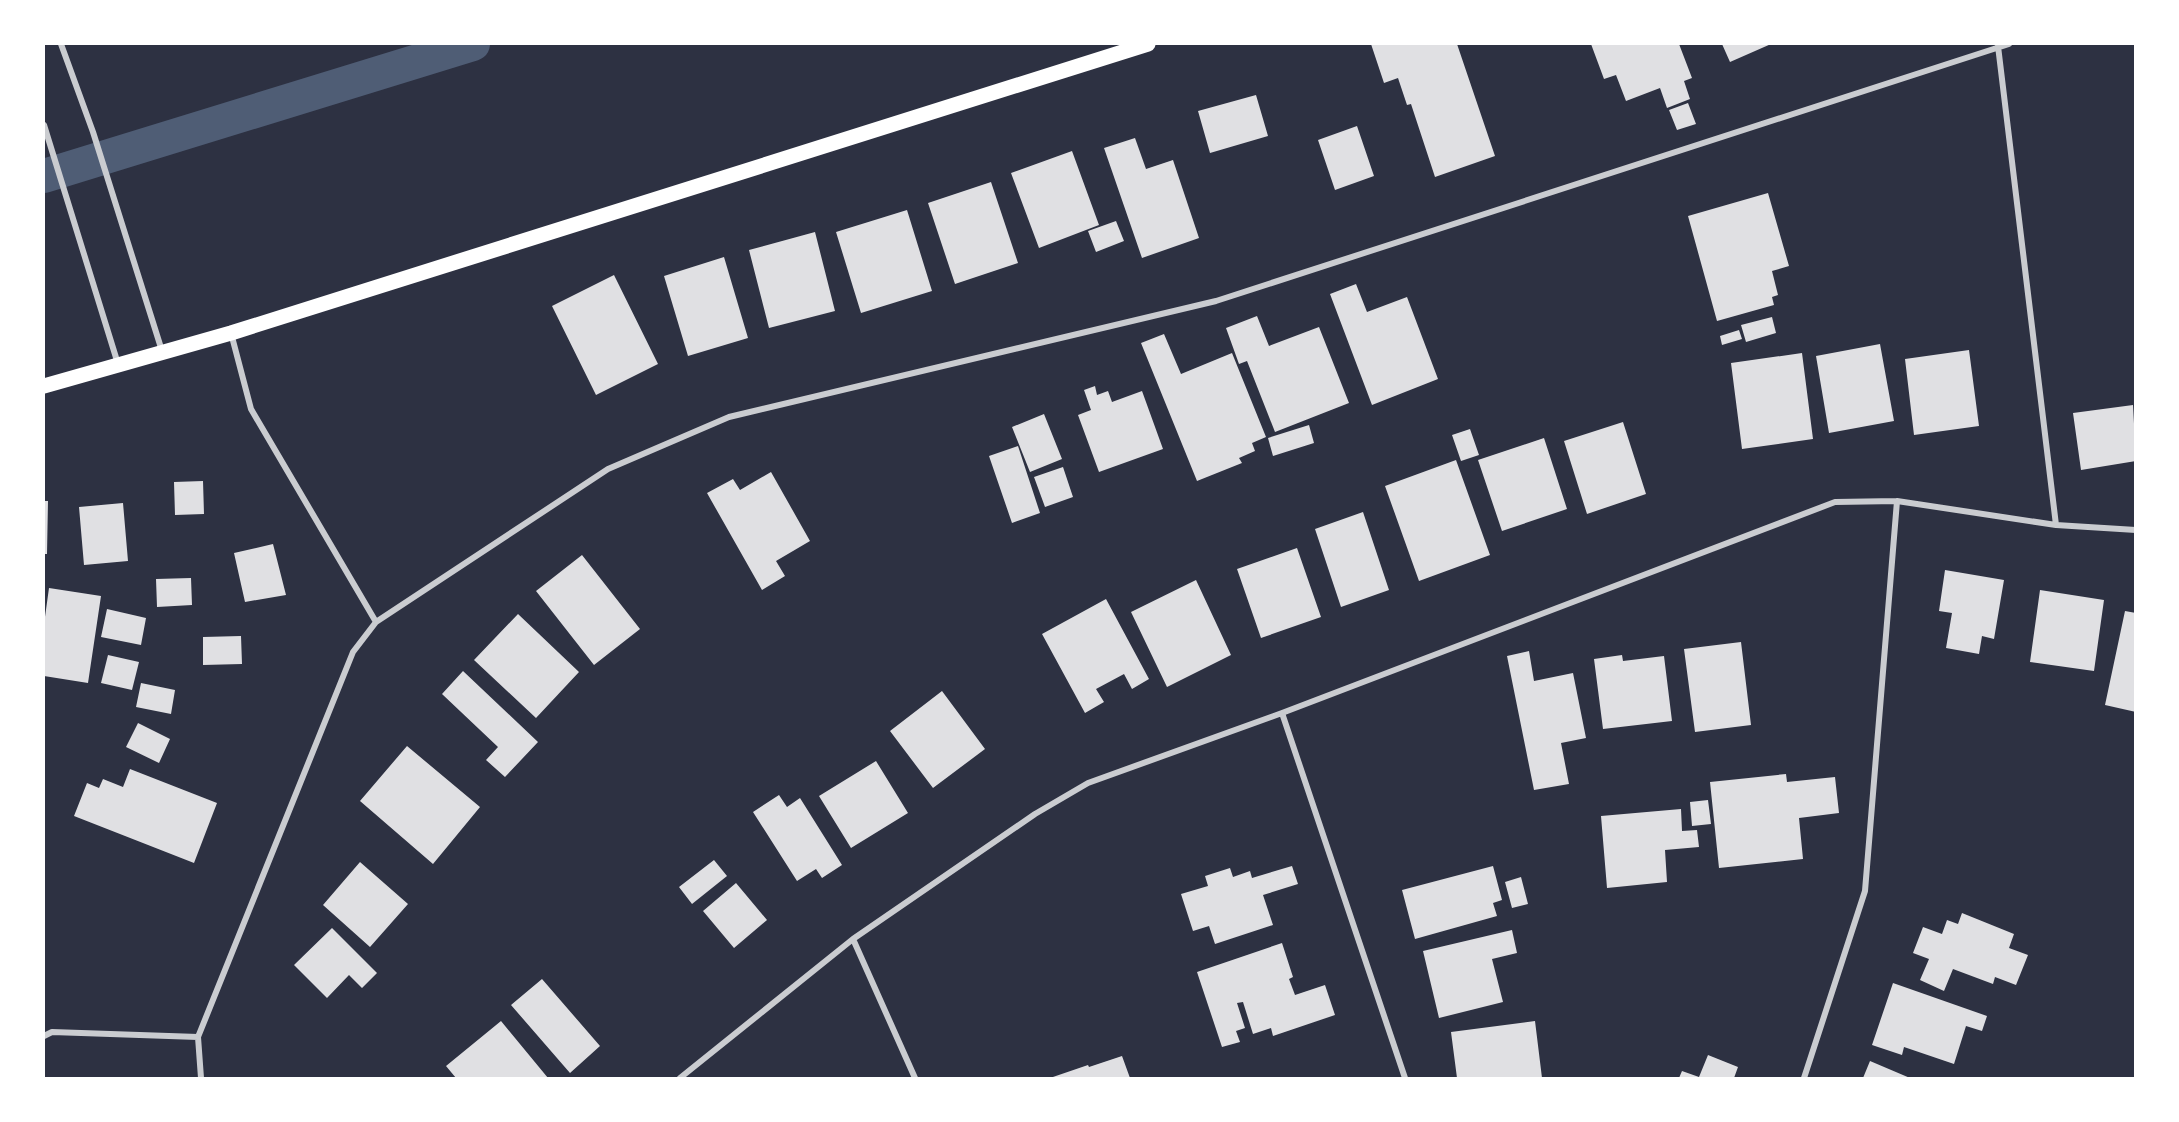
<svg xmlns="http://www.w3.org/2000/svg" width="2179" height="1122" viewBox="0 0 2179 1122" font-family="'Golos Text',sans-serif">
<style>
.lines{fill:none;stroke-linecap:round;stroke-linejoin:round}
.canal{stroke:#4f5d75;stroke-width:34}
.building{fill:#e0e0e3}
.minor{stroke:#caccd0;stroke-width:6}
.primary{stroke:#fff;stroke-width:15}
</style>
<rect width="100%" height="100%" fill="#2d3142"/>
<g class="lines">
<path class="canal" d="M 44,176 L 473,44"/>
</g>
<path class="building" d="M 1371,44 L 1457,44 L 1495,156 L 1435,177 L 1411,104 L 1407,105 L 1398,78 L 1384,83 Z
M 1591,44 L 1679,44 L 1692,78 L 1684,81 L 1690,99 L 1667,108 L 1660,88 L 1626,101 L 1616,75 L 1604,79 Z
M 1722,44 L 1771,44 L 1730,62 Z
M 1256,95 L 1268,136 L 1210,153 L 1198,111 Z
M 1688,103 L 1696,124 L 1677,130 L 1669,110 Z
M 1357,126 L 1374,176 L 1335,190 L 1318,140 Z
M 1135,138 L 1146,169 L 1173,160 L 1199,238 L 1142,258 L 1104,148 Z
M 1072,151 L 1099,225 L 1039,248 L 1011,173 Z
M 991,182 L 1018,263 L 955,284 L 928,203 Z
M 1768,193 L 1789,266 L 1772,271 L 1778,295 L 1772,297 L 1774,305 L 1717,321 L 1688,216 Z
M 907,210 L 932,291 L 861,313 L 836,232 Z
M 1116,221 L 1124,241 L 1096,252 L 1088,231 Z
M 815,232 L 835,311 L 769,328 L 749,250 Z
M 724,257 L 748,338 L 688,356 L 664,276 Z
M 614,275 L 658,364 L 596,395 L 552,306 Z
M 1356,284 L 1367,312 L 1407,297 L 1438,379 L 1372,405 L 1330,294 Z
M 1257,316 L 1269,346 L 1319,327 L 1349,403 L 1275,432 L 1247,361 L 1239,364 L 1226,328 Z
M 1772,317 L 1776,333 L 1746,342 L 1741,325 Z
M 1739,330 L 1742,339 L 1722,345 L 1720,336 Z
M 1164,334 L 1181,374 L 1232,353 L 1266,437 L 1252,443 L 1255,451 L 1239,458 L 1242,463 L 1197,481 L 1141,343 Z
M 1880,344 L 1894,421 L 1829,433 L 1816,356 Z
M 1969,350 L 1979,426 L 1914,435 L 1905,359 Z
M 1802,353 L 1813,439 L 1742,449 L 1731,363 Z
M 1095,386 L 1097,395 L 1108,391 L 1112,402 L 1142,391 L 1163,449 L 1099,472 L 1078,415 L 1091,410 L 1084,390 Z
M 2133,405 L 2136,461 L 2081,470 L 2073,413 Z
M 1044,414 L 1062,459 L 1030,472 L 1012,427 Z
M 1623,422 L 1646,494 L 1587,514 L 1564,441 Z
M 1309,425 L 1314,443 L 1273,456 L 1268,438 Z
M 1470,429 L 1479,455 L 1461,461 L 1452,435 Z
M 1544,438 L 1567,509 L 1502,531 L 1478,460 Z
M 1018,446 L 1040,513 L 1012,523 L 989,456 Z
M 1456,460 L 1490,555 L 1419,581 L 1385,486 Z
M 1063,467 L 1073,497 L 1045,507 L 1034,477 Z
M 771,472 L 810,541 L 776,561 L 785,576 L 762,590 L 707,493 L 733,479 L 740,490 Z
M 203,481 L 204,514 L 175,515 L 174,482 Z
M 44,501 L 48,501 L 47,554 L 44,554 Z
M 123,503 L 128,561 L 84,565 L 79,507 Z
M 1363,512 L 1389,590 L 1341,607 L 1315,529 Z
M 273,544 L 286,595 L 245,602 L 234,553 Z
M 1297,548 L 1321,617 L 1261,638 L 1237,569 Z
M 582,555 L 640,629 L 594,665 L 536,591 Z
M 1945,570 L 2004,580 L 1994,639 L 1982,636 L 1979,654 L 1946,648 L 1952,613 L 1939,611 Z
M 191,578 L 192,605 L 157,607 L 156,579 Z
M 1196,580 L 1231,655 L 1167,687 L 1131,612 Z
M 49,588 L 101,596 L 88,683 L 44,676 L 44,624 Z
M 2040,590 L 2104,600 L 2094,671 L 2030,662 Z
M 1106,599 L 1149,679 L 1132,689 L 1124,674 L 1096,689 L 1104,702 L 1085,713 L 1042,634 Z
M 107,609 L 146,618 L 141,645 L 101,637 Z
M 2125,611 L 2136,613 L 2136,712 L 2105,705 Z
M 518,614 L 579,672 L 536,718 L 474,660 Z
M 241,636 L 242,664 L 203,665 L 203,637 Z
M 1741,642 L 1751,725 L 1695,732 L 1684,649 Z
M 1529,651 L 1534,681 L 1573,673 L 1586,738 L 1561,743 L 1569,784 L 1534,790 L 1507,656 Z
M 108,655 L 139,662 L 132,690 L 101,683 Z
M 1622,655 L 1623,661 L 1664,656 L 1672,721 L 1603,729 L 1594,659 Z
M 463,671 L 538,742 L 505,777 L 486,760 L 498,747 L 442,694 Z
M 141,683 L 175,690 L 171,714 L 136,707 Z
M 942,691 L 985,749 L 933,788 L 890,731 Z
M 138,723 L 170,739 L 159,763 L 126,747 Z
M 407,746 L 480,807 L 433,864 L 360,801 Z
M 876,761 L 908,813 L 851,848 L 819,796 Z
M 130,769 L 217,803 L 194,863 L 74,816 L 87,783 L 99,788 L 103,779 L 123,787 Z
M 1786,774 L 1787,782 L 1835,777 L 1839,813 L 1799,818 L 1803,859 L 1719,868 L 1710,782 Z
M 779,795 L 787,807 L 800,798 L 842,865 L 822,878 L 816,869 L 797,881 L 753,812 Z
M 1708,800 L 1711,824 L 1692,826 L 1690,802 Z
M 1681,809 L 1682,831 L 1697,830 L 1699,847 L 1665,850 L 1667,882 L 1607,888 L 1601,816 Z
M 714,860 L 727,876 L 692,904 L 679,887 Z
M 360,862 L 408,904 L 370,947 L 323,905 Z
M 1292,866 L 1298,884 L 1263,895 L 1273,925 L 1215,944 L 1209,926 L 1193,931 L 1181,894 L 1208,886 L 1205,876 L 1230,868 L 1233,877 L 1250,871 L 1252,878 Z
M 1493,866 L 1502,900 L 1493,903 L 1497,916 L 1415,939 L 1402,890 Z
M 1521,877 L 1528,904 L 1512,908 L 1505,882 Z
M 736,883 L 767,920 L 734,948 L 703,911 Z
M 1962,913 L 2014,934 L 2009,948 L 2028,955 L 2016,985 L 1995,977 L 1993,984 L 1953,969 L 1944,991 L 1920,980 L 1929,959 L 1913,953 L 1923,927 L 1942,934 L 1947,920 L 1958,924 Z
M 332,928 L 377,973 L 362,988 L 349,975 L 327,998 L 294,965 Z
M 1512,930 L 1517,953 L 1492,959 L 1503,1002 L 1439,1018 L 1423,951 Z
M 1282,943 L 1293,977 L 1289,979 L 1295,995 L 1325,985 L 1335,1015 L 1273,1036 L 1271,1028 L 1253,1034 L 1243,1002 L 1237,1003 L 1245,1028 L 1236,1031 L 1240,1042 L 1222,1047 L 1197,972 Z
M 542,979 L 600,1046 L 570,1073 L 511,1005 Z
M 1893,983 L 1987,1016 L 1982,1031 L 1966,1026 L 1954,1064 L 1904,1047 L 1902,1055 L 1872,1045 Z
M 501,1021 L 548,1078 L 456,1078 L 446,1066 Z
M 1535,1021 L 1542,1078 L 1457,1078 L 1451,1032 Z
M 1708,1055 L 1738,1067 L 1734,1078 L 1679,1078 L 1682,1071 L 1699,1077 Z
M 1122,1056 L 1130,1078 L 1050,1078 L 1088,1065 L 1089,1067 Z
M 1870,1061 L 1910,1078 L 1863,1078 Z"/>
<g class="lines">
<path class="minor" d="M 61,44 L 93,132 L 162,351
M 1998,46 L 2056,525
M 44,125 L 118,364
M 231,333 L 251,409 L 376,622
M 1282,713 L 1405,1078
M 853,939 L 915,1078
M 44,1036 L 52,1032 L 198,1037
M 201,1078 L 198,1037 L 353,652 L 376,622 L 608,469 L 729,417 L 1216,301 L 2009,44
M 680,1078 L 853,939 L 1035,814 L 1088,783 L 1282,713 L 1835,502 L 1897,501 L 2056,525 L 2136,530
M 1804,1078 L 1865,891 L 1897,501"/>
<path class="primary" d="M 44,386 L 231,333 L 1148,44"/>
</g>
<rect width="2179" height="1122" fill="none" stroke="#ffffff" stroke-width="90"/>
</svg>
